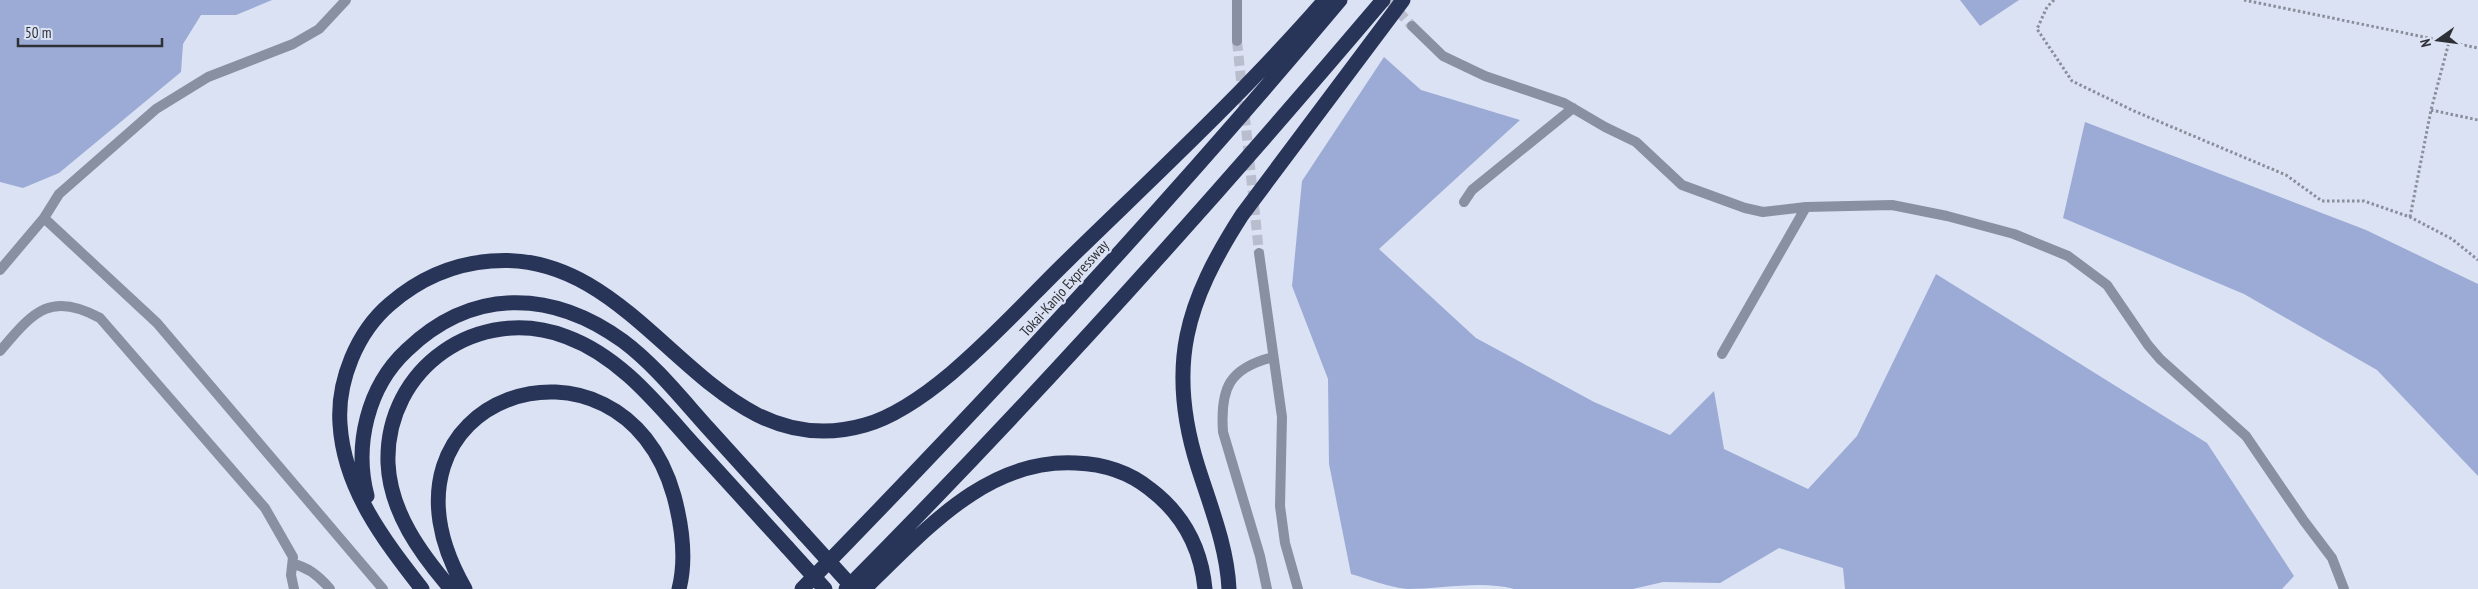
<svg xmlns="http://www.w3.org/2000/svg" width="2478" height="589" viewBox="0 0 2478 589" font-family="'PT Sans Narrow',sans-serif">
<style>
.forest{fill:#9babd5}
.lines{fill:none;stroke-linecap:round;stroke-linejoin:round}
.minor-tunnel{stroke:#b8becd;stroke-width:10;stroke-dasharray:10 5;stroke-linecap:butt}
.path{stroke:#898e9a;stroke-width:3;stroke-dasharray:2.5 2.5;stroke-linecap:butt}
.service{stroke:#8890a2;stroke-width:10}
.minor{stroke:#8890a2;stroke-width:10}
.motorway{stroke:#293558;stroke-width:15}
.motorway-bridge{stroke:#293558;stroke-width:15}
.labels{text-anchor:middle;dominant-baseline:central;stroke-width:4.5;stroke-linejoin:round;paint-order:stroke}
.street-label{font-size:15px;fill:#2d3036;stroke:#dbe2f3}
</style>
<rect width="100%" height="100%" fill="#dbe2f3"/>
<path class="forest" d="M 0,0 L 272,0 L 236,15 L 201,15 L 183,44 L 181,72 L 59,173 L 23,188 L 0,182 Z
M 1960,0 L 2019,0 L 1980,26 Z
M 1384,57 L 1421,90 L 1520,120 L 1379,249 L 1476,338 L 1594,402 L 1670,435 L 1714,391 L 1724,449 L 1808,489 L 1857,436 L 1936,274 L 2207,443 L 2294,576 L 2282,589 L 1845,589 L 1843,568 L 1779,548 L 1720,583 L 1663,582 L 1633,589 L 1514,589 C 1481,580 1442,589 1407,589 C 1388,587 1369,579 1351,574 L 1329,464 L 1328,379 L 1292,286 L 1302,181 Z
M 2085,122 L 2366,230 L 2478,284 L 2478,476 L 2377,370 L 2244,294 L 2063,218 Z"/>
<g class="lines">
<path class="minor-tunnel" d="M 1388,0 L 1412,26
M 1237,41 L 1259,253"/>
<path class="path" d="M 2054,0 L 2047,7 L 2037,29 L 2072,81 L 2134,111 L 2286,175 L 2322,201 L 2364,201 L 2410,217 L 2452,239 L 2478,260
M 2244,0 L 2478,48
M 2431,110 L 2478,120
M 2410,217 L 2431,110 L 2449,42"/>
<path class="service" d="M 0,351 C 32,314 49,290 100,318 L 265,508 L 293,557 L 291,575 L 294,589
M 293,564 C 309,567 320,577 330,589"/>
<path class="minor" d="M 1237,0 L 1237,41
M 1412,26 L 1443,56 L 1485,76 L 1564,103 L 1605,127 L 1636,142 L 1682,185 L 1745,208 L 1763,212 L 1806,207 L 1892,205 L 1947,216 L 2014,234 L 2068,256 L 2107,285 L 2148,345 L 2160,359 L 2246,436 L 2304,521 L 2332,558 L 2344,589
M 1464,202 L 1472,190 L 1573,108
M 44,218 L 157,323 L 383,589
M 1259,253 L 1282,417 L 1280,506 L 1285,543 L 1298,589
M 0,270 L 44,218 L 59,194 L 156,109 L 208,77 L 293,44 L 319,29 L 346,0
M 1722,354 L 1806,207
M 1267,589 L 1260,556 L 1223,432 C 1220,388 1229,368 1273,357"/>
<path class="motorway" d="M 367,496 C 354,446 367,387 407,350 C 472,288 551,289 623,341 C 655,365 681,398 708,428 C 740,463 772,499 804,534
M 422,589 C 384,540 344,489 340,424 C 337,381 357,332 390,304 C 420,278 452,264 491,261 C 647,247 706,471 865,425 C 935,405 1014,312 1067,261 C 1154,176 1245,92 1325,0
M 451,589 C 421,554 390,512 388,463 C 385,368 479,303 567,337 C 621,357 658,405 695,446 C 726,480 756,513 787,547
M 465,589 C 354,395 622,309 674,496 C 682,526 687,558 679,589
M 802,589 C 988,399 1169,204 1340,0
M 846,589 C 1034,400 1211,203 1383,0
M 864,589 C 924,532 986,458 1076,463 C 1103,464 1129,472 1150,489 C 1183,514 1201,548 1205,589
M 1229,589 C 1227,547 1211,508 1198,467 C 1166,366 1186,302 1242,215 L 1403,0"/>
<path class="motorway-bridge" d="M 804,534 L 854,589
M 787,547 L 825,589"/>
</g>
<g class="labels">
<g class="street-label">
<text transform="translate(1064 288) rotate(-48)">Tokai-Kanjo Expressway</text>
</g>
</g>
<g transform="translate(2438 40) rotate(256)" stroke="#dbe2f3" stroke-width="4" paint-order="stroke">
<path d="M0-4L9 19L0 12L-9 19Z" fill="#2d3036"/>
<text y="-8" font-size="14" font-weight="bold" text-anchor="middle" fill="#2d3036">N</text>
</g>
<path d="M18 38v8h144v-8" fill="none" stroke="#2d3036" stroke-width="2.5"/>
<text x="25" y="38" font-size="15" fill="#2d3036" stroke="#dbe2f3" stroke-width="4" paint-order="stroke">50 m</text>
</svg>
